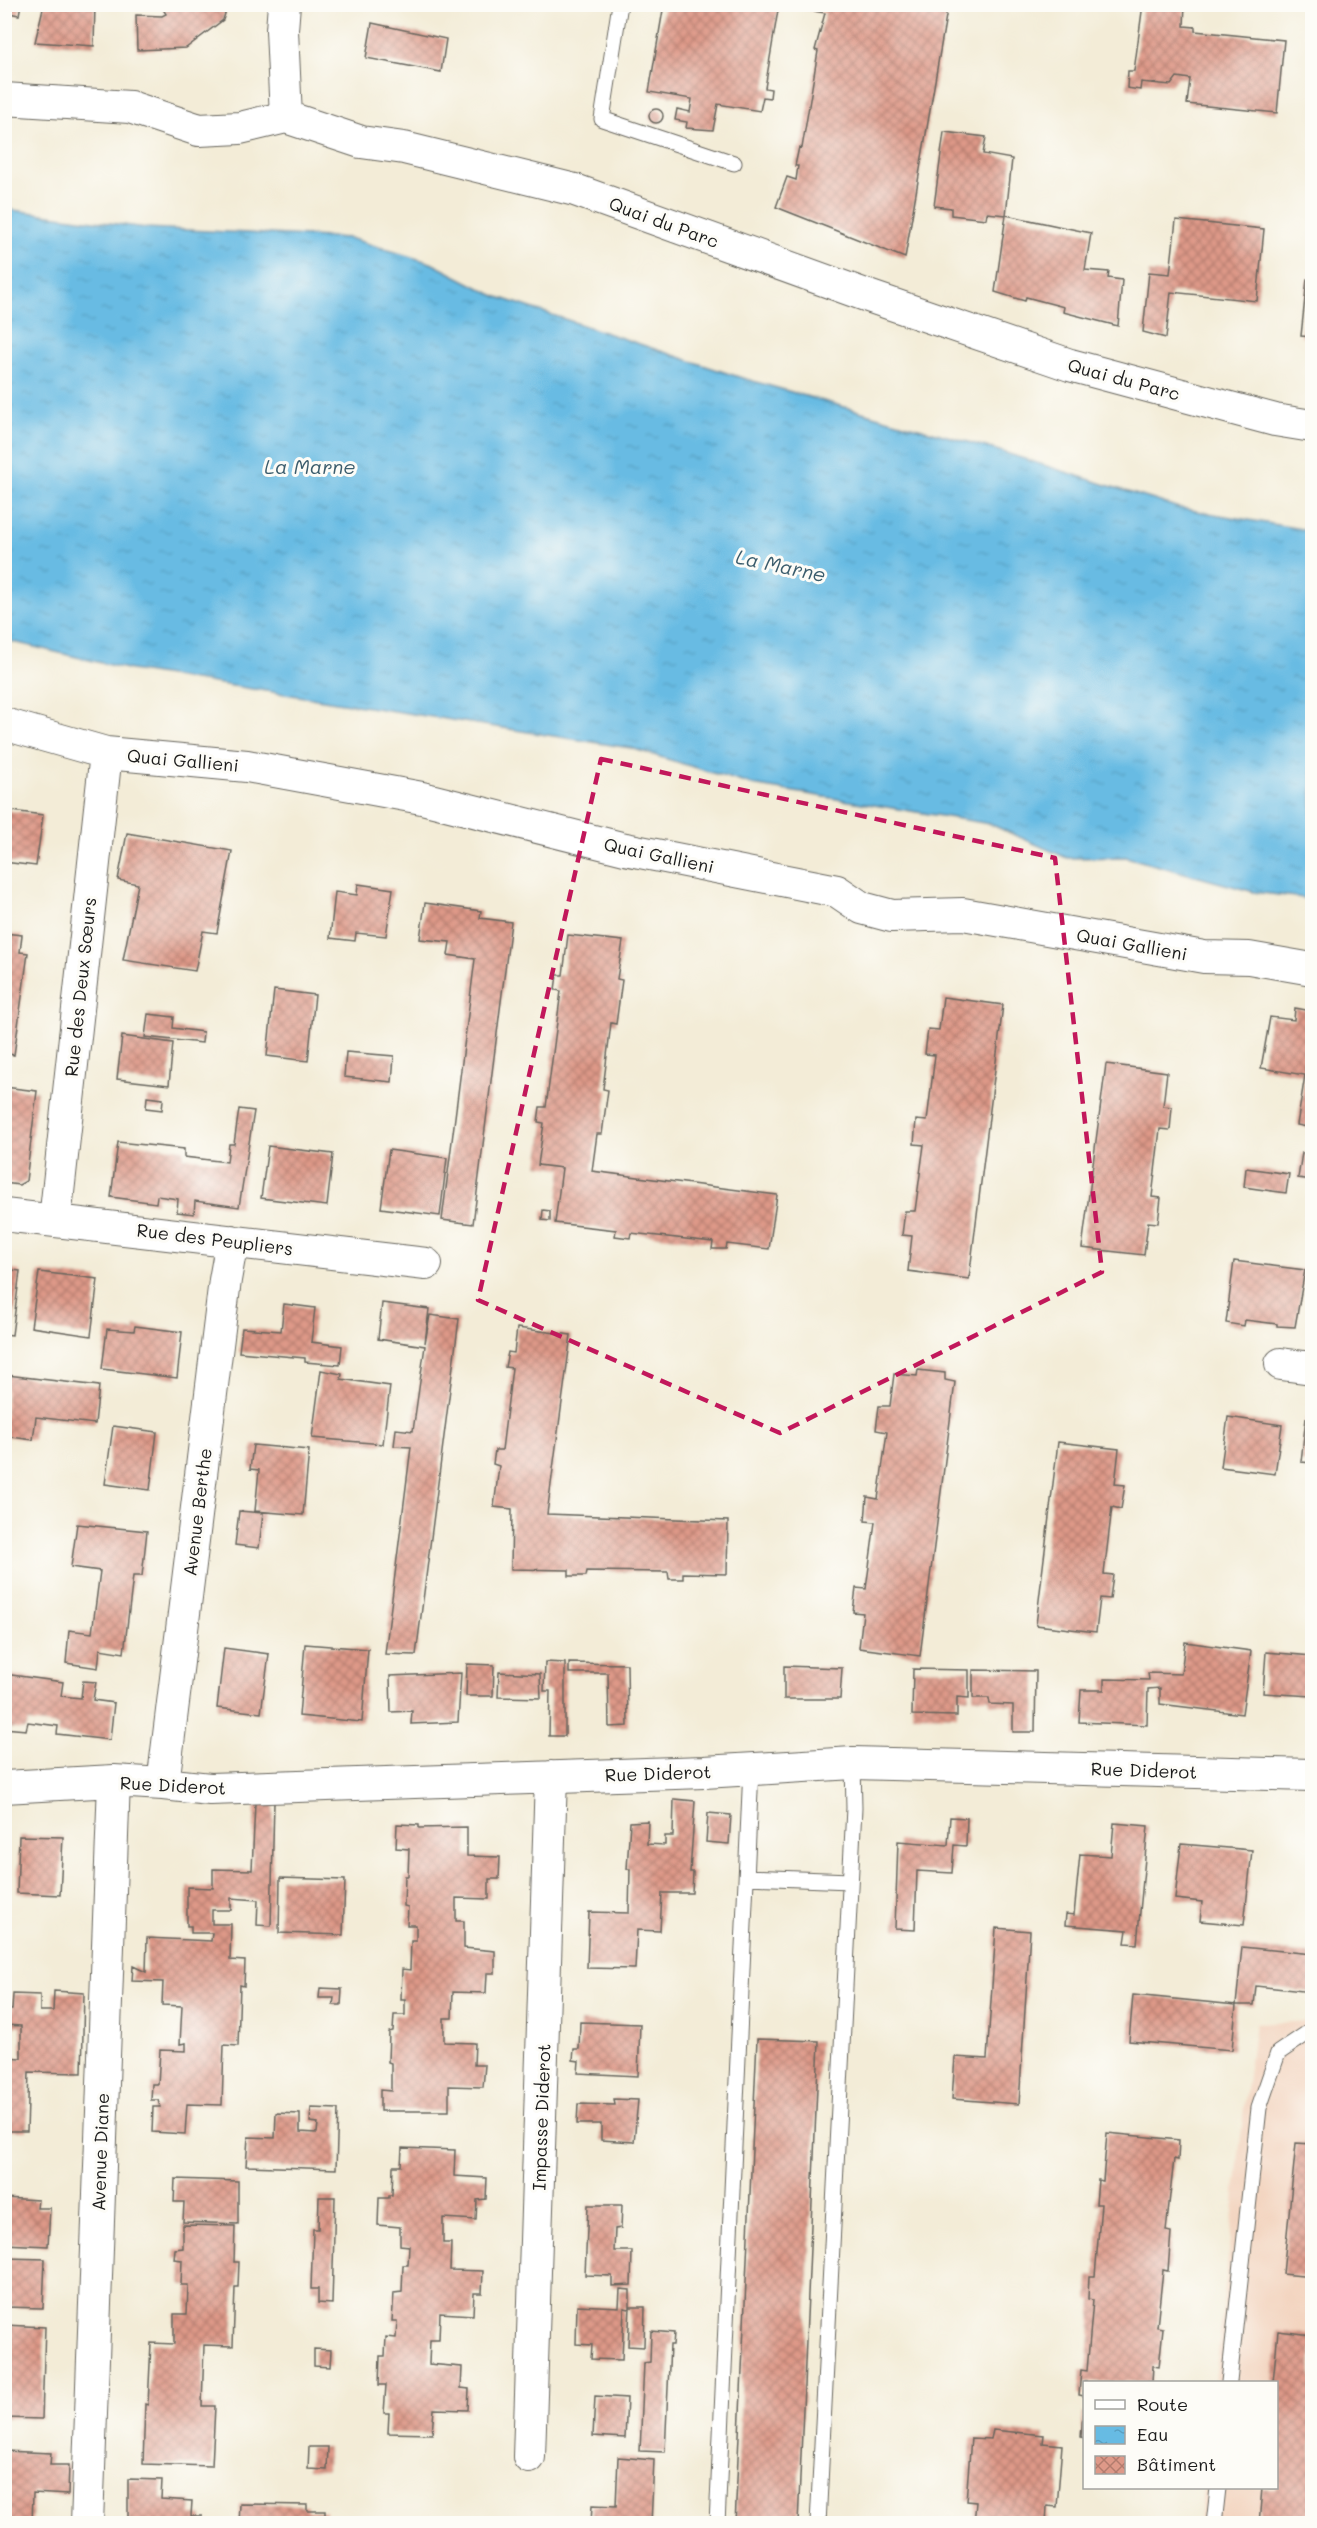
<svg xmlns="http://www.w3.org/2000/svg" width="1317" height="2528" viewBox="0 0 1317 2528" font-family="Mali,sans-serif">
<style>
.built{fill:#f3d4bf}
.water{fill:url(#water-ripples);stroke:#426c80;stroke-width:1.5}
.building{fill:url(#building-cross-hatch)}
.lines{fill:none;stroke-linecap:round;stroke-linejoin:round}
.lane-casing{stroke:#67655d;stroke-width:17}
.street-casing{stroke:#67655d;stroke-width:34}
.lane{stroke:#fff;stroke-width:15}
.street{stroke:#fff;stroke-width:32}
.marked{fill:none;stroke:#c2185b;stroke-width:4.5;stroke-dasharray:12 8;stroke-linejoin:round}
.labels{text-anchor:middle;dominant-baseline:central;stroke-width:6;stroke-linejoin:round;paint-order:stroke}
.street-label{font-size:18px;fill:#1c1c1c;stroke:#fdfcf7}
.water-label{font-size:20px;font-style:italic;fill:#3a5c6c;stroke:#fdfcf7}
</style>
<defs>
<pattern id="water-ripples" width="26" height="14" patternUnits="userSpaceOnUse" patternTransform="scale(1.5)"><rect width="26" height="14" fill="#67bbe3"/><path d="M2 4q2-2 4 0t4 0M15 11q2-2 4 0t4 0" fill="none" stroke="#59a0c2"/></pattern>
<pattern id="building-cross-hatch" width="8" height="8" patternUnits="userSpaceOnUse" patternTransform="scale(1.5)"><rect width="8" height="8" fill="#de9988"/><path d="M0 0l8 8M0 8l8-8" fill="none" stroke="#b37c6e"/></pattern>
</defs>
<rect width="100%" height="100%" fill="#fdfcf7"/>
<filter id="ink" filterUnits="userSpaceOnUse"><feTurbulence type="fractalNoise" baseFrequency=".0167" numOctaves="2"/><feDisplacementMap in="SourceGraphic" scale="12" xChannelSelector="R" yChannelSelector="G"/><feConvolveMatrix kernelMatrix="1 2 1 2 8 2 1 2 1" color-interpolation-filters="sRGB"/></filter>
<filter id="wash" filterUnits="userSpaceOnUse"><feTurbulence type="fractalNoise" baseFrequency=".008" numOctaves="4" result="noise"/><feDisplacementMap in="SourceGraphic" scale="24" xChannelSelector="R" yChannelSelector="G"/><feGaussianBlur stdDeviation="1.35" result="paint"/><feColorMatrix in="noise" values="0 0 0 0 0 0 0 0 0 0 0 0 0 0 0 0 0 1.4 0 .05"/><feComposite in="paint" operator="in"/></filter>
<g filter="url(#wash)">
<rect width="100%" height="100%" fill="#f3ecd7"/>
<path class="built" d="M 1312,2021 L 1312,2523 L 1199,2524 L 1203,2488 L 1276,2488 L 1276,2382 L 1215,2382 L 1245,2098 L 1255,2024 Z"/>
<path class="water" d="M 5,209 L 146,228 L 349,238 L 431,263 L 495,296 L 742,378 L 996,450 L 1179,508 L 1312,531 L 1312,899 L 1254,892 L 1126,857 L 1067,858 L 990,824 L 752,785 L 631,748 L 131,670 L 5,640 Z"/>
<g id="blocks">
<path class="building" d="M 4,4 L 21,4 L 19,15 L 4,12 Z
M 44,4 L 95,4 L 94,46 L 35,42 Z
M 160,4 L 228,4 L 223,20 L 186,48 L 137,50 L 136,15 L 162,16 L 166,14 Z
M 664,4 L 779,4 L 765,88 L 771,89 L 770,98 L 763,97 L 760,111 L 718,104 L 713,130 L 686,128 L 687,122 L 675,120 L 677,109 L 690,112 L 692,99 L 649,92 Z
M 793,4 L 948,4 L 905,258 L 776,207 L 787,177 L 796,180 L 798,166 L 795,166 L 799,147 L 802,148 L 818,51 L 815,50 L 825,13 L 792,7 Z
M 1143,4 L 1185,4 L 1184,26 L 1195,27 L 1195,31 L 1284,40 L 1277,113 L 1187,104 L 1190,79 L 1177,77 L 1171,85 L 1141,82 L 1140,90 L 1127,88 L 1128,71 L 1134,71 Z
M 372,23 L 446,39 L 441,72 L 366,58 Z
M649 116a7 7 0 1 1 14 0a7 7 0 1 1-14 0Z
M 944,132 L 986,137 L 983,154 L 1012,159 L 1006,215 L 987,213 L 986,219 L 951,215 L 951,208 L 934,206 Z
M 1006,215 L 1091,233 L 1085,270 L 1109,272 L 1108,278 L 1122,280 L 1118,326 L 1063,312 L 1064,307 L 1026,297 L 1025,301 L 995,292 Z
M 1176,220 L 1264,229 L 1257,301 L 1171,292 L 1166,338 L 1143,332 L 1149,272 L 1170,274 Z
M 1307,279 L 1312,279 L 1312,337 L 1301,336 Z
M 4,810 L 43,815 L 36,866 L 4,862 Z
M 127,833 L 232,851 L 217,933 L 203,931 L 195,971 L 123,960 L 138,884 L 118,880 Z
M 358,884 L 393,889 L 386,936 L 356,933 L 355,941 L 330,938 L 335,892 L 357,895 Z
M 425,903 L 481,911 L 480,918 L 511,922 L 473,1224 L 442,1220 L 475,959 L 448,955 L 450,942 L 420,939 Z
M 4,933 L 22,935 L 20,952 L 28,953 L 14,1055 L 4,1053 Z
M 568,935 L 623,941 L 617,979 L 622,980 L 616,1024 L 611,1023 L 603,1089 L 608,1090 L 602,1134 L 597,1134 L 592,1171 L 777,1195 L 769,1249 L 727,1244 L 726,1249 L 712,1249 L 713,1242 L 631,1233 L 630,1238 L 615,1236 L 616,1230 L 555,1223 L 562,1168 L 538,1165 L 544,1123 L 538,1122 L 540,1107 L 546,1107 L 561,991 L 555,990 L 557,975 L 563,975 Z
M 274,990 L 315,995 L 308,1061 L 267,1056 Z
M 943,997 L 1003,1005 L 969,1279 L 908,1271 L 912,1236 L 902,1235 L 905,1211 L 915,1211 L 924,1145 L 914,1144 L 916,1120 L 927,1121 L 935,1055 L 925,1054 L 928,1029 L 939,1030 Z
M 1295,1008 L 1312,1011 L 1305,1072 L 1312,1073 L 1312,1128 L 1297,1125 L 1305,1075 L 1261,1068 L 1270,1017 L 1294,1020 Z
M 148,1014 L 174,1017 L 173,1028 L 203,1032 L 202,1043 L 145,1037 Z
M 122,1036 L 173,1043 L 169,1085 L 117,1079 Z
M 346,1052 L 394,1056 L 392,1082 L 344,1077 Z
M 1106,1064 L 1167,1072 L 1163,1106 L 1172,1107 L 1170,1130 L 1160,1129 L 1152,1197 L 1161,1198 L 1158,1223 L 1148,1222 L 1144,1255 L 1082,1248 Z
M 4,1087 L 37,1091 L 26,1181 L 19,1185 L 4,1183 Z
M 147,1097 L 163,1099 L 162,1110 L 146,1108 Z
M 239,1109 L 254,1111 L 239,1207 L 195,1201 L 194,1214 L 177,1212 L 178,1199 L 157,1196 L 156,1203 L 111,1197 L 118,1142 L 184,1149 L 184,1157 L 227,1162 L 229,1144 L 234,1144 Z
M 268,1146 L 333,1154 L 327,1206 L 261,1198 Z
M 389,1150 L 447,1158 L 440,1216 L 381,1208 Z
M 1302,1153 L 1312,1155 L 1312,1180 L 1298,1178 Z
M 1246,1168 L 1289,1174 L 1286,1193 L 1244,1187 Z
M 543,1210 L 550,1211 L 550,1221 L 542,1220 Z
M 1234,1261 L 1305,1270 L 1295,1327 L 1277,1326 L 1277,1324 L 1245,1320 L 1244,1326 L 1226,1323 Z
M 4,1269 L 20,1271 L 12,1335 L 4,1334 Z
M 39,1272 L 98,1279 L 91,1336 L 31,1327 Z
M 382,1303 L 429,1309 L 425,1343 L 430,1315 L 459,1319 L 416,1655 L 385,1654 L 411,1447 L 394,1446 L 396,1429 L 413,1431 L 425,1346 L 378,1339 Z
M 284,1304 L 315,1308 L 311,1342 L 342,1346 L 340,1365 L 305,1362 L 305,1358 L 239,1352 L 242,1328 L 281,1331 Z
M 135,1326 L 182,1332 L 177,1378 L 102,1369 L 107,1329 L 134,1331 Z
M 517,1328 L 571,1335 L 547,1514 L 728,1521 L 727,1574 L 683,1573 L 683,1579 L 669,1579 L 668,1572 L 587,1571 L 586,1576 L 569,1576 L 569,1570 L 511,1569 L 512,1509 L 494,1507 L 499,1466 L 493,1464 L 495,1450 L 502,1450 L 512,1368 L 505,1367 L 508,1352 L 514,1353 Z
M 321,1370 L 342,1374 L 341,1379 L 390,1386 L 383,1444 L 312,1438 Z
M 918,1370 L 945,1373 L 945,1380 L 955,1382 L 920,1656 L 859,1648 L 863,1613 L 853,1612 L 856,1588 L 866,1589 L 875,1522 L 865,1521 L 867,1497 L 878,1499 L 887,1432 L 876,1430 L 879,1406 L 890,1406 L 894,1374 L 917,1376 Z
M 7,1375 L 99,1386 L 95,1424 L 36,1417 L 33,1440 L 4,1436 Z
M 1228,1417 L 1282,1425 L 1275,1474 L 1221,1467 Z
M 1306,1418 L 1312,1419 L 1312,1463 L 1301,1462 Z
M 113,1426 L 157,1432 L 150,1490 L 105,1484 Z
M 1058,1442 L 1119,1449 L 1115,1484 L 1125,1485 L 1121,1509 L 1112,1507 L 1104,1574 L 1113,1575 L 1110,1599 L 1100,1598 L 1096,1632 L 1036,1625 Z
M 253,1445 L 309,1450 L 303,1515 L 255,1511 L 259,1470 L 250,1469 Z
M 239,1511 L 263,1513 L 259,1548 L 235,1545 Z
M 77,1524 L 147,1531 L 142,1576 L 133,1576 L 124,1653 L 100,1649 L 98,1668 L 66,1663 L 69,1630 L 92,1633 L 100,1571 L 71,1567 Z
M 1185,1642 L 1251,1651 L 1242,1714 L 1160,1704 L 1160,1688 L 1148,1689 L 1147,1725 L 1079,1722 L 1081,1690 L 1104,1690 L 1104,1679 L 1149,1680 L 1148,1673 L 1181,1674 Z
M 305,1644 L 368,1649 L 362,1722 L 299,1716 Z
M 224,1648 L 269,1654 L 261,1713 L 217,1708 Z
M 1266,1652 L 1312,1656 L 1312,1696 L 1263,1693 Z
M 545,1662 L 565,1663 L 565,1736 L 549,1736 L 550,1691 L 544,1691 Z
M 569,1663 L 627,1664 L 628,1726 L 609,1727 L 608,1673 L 569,1673 Z
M 467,1664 L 494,1665 L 493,1696 L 466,1696 Z
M 784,1666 L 842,1668 L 840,1699 L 784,1699 Z
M 913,1669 L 969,1670 L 969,1698 L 957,1697 L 957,1716 L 912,1715 Z
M 973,1670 L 1036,1671 L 1035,1732 L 1013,1732 L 1013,1705 L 990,1704 L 989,1698 L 973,1698 Z
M 499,1672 L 540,1674 L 541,1698 L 498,1697 Z
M 461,1673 L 458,1722 L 411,1724 L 412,1711 L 391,1712 L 390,1676 Z
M 4,1674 L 63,1682 L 61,1696 L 81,1698 L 83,1681 L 96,1682 L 93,1700 L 114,1703 L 110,1740 L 57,1734 L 58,1726 L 28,1722 L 26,1730 L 4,1728 Z
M 674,1799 L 695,1801 L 690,1872 L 693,1872 L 692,1893 L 662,1893 L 660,1931 L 637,1930 L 635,1969 L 587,1968 L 589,1912 L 629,1913 L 630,1869 L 627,1869 L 630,1822 L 648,1821 L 647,1844 L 665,1845 L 665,1836 L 673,1836 Z
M 274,1802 L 271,1926 L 257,1925 L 258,1900 L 231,1898 L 231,1910 L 212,1910 L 212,1924 L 231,1924 L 230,1960 L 245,1961 L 244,1986 L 240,1985 L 238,2046 L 224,2045 L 222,2105 L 187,2104 L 185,2134 L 152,2132 L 153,2107 L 160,2107 L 158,2100 L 151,2100 L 152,2084 L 158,2084 L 160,2050 L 186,2051 L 186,2043 L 180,2044 L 182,2006 L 162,2005 L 163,1982 L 132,1981 L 133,1966 L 146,1972 L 147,1938 L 211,1941 L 212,1933 L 191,1933 L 191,1926 L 187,1926 L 187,1887 L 213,1888 L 213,1869 L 252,1870 L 255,1803 Z
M 708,1813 L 731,1815 L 729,1844 L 706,1842 Z
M 950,1817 L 967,1818 L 966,1846 L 954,1845 L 952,1873 L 917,1871 L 915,1930 L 895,1929 L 898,1841 L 948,1845 Z
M 1114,1823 L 1148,1826 L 1137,1944 L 1125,1943 L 1127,1930 L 1065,1925 L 1066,1914 L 1074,1915 L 1080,1854 L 1111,1856 Z
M 397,1824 L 419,1825 L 419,1828 L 467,1827 L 467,1856 L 500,1857 L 499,1879 L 489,1879 L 489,1899 L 456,1898 L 456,1921 L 464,1921 L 464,1948 L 495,1951 L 495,1973 L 487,1973 L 486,1993 L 453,1992 L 452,2018 L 444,2018 L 444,2042 L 475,2043 L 474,2065 L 485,2065 L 483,2087 L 449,2086 L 449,2111 L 380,2111 L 380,2090 L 391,2091 L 391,2063 L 388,2062 L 389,2032 L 393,2031 L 394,2015 L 405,2015 L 405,2000 L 401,2000 L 402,1969 L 410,1970 L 411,1941 L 416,1941 L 416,1925 L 407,1925 L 408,1907 L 404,1906 L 405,1876 L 408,1876 L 409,1849 L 396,1848 Z
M 19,1836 L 63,1837 L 60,1895 L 17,1893 Z
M 1181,1844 L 1252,1850 L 1244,1925 L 1200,1921 L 1202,1902 L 1175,1899 Z
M 280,1878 L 345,1880 L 343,1935 L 279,1933 Z
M 996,1928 L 1030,1931 L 1019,2104 L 952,2099 L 955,2057 L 987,2059 Z
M 1242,1947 L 1312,1954 L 1312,1992 L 1256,1986 L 1254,2005 L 1236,2005 Z
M 320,1988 L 342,1989 L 341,2005 L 333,2005 L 334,1998 L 319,1998 Z
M 54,1991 L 84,1993 L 82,2073 L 29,2072 L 27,2131 L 4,2131 L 4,2057 L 21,2058 L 21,2026 L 4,2025 L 4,2010 L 12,2010 L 13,1994 L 40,1995 L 40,2011 L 53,2011 Z
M 1133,1995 L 1236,2005 L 1232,2050 L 1129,2041 Z
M 580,2022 L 640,2024 L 638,2076 L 578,2073 L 579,2061 L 573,2060 L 574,2049 L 579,2049 Z
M 757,2039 L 819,2041 L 798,2524 L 735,2524 Z
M 614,2099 L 638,2100 L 634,2142 L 601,2140 L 601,2124 L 577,2124 L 578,2104 L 615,2105 Z
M 311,2108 L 338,2109 L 336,2169 L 246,2166 L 248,2137 L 275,2138 L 276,2113 L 300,2114 L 300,2132 L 317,2133 L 318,2123 L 310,2122 Z
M 1107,2133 L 1179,2140 L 1178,2160 L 1174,2159 L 1166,2231 L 1171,2232 L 1168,2271 L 1163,2270 L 1157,2327 L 1163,2328 L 1159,2367 L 1153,2366 L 1152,2382 L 1084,2382 L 1084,2396 L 1079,2395 L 1081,2370 L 1087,2371 L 1093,2300 L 1088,2299 L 1089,2276 L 1095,2276 L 1101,2204 L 1096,2204 L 1098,2180 L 1103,2181 Z
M 1296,2143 L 1312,2144 L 1312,2277 L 1283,2274 Z
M 402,2148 L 455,2150 L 454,2176 L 487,2178 L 486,2199 L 477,2200 L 476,2220 L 443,2218 L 443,2243 L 451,2243 L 450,2270 L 483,2271 L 482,2293 L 474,2293 L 473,2315 L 440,2313 L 439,2340 L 430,2340 L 429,2364 L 462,2367 L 461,2388 L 469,2389 L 468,2410 L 434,2409 L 432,2434 L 388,2433 L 389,2413 L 384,2413 L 386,2385 L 379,2385 L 380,2356 L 385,2356 L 386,2337 L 396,2338 L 397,2321 L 392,2321 L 394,2293 L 402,2292 L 403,2265 L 408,2265 L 409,2246 L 400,2245 L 400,2227 L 378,2225 L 379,2198 L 389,2198 L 389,2195 L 392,2195 L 393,2166 L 401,2166 Z
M 175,2179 L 238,2181 L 238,2224 L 183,2222 L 184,2202 L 174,2202 Z
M 319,2197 L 335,2197 L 332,2304 L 318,2303 L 318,2289 L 311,2289 L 313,2229 L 318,2229 Z
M 4,2198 L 38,2200 L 37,2208 L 50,2208 L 48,2246 L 4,2244 Z
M 588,2205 L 622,2205 L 621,2228 L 615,2229 L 614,2251 L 632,2251 L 631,2285 L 612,2286 L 612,2276 L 585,2275 Z
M 183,2225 L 235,2226 L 234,2262 L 239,2262 L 238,2287 L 235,2287 L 233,2346 L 204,2345 L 202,2406 L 215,2406 L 212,2466 L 143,2464 L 145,2404 L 148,2405 L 151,2343 L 174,2344 L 174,2314 L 187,2314 L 188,2285 L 181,2285 L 182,2260 L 174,2259 L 175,2249 L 183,2248 Z
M 4,2258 L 45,2259 L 43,2308 L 4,2307 Z
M 620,2289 L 630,2290 L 630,2309 L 624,2308 L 622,2360 L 591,2359 L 592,2345 L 576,2344 L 577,2305 L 619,2307 Z
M 630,2307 L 645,2307 L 644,2347 L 628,2346 Z
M 4,2325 L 45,2327 L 42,2419 L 4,2418 Z
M 651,2331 L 674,2333 L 673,2345 L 670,2345 L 665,2452 L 640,2451 L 644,2363 L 650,2362 Z
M 1278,2331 L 1312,2335 L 1312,2524 L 1259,2524 L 1262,2488 L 1276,2488 L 1276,2382 L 1273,2382 Z
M 314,2349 L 331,2350 L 330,2367 L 314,2366 Z
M 595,2396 L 627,2398 L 625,2438 L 593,2436 Z
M 1083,2414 L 1084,2414 L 1084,2438 L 1081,2437 Z
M 993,2430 L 1044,2435 L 1043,2443 L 1062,2445 L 1057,2507 L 1047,2506 L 1046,2524 L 974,2524 L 976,2502 L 966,2501 L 971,2438 L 991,2439 Z
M 309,2447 L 328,2447 L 327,2470 L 308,2469 Z
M 4,2451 L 51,2453 L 50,2465 L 69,2465 L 68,2495 L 33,2493 L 32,2524 L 4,2524 Z
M 618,2457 L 654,2460 L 651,2524 L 591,2524 L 592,2505 L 616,2506 Z
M 128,2479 L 162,2480 L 161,2499 L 192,2501 L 191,2516 L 202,2516 L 202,2524 L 128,2524 Z
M 240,2504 L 307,2505 L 307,2511 L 325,2511 L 325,2524 L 239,2524 Z"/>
</g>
</g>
<g filter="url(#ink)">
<use href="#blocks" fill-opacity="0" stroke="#67655d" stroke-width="1.5"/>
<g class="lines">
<defs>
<path id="lane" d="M 620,4 L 602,119 L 734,163
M 747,1877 L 850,1881
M 1229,2382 L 1259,2108 L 1278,2053 L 1312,2030
M 717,2524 L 751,1769
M 818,2524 L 854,1808 L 853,1763
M 1214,2524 L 1218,2488"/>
<path id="street" d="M 284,4 L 282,30 L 286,117
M 4,99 L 130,107 L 199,130 L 240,128 L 286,117 L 361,142 L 404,148 L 575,190 L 871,297 L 1070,365 L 1275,420 L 1312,426
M 4,724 L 106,753 L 247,766 L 422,798 L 625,849 L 837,891 L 862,908 L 892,916 L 963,914 L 1204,957 L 1249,958 L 1312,969
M 4,1215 L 426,1264
M 55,1220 L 106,753
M 1281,1364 L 1312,1368
M 163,1784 L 225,1280 L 232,1241
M 4,1787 L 114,1781 L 163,1784 L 210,1789 L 704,1772 L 853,1763 L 1312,1775
M 529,2457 L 551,1777
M 87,2524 L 114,1781"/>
</defs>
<use href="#lane" class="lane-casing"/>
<use href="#street" class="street-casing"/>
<use href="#lane" class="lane"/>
<use href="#street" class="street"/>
</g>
</g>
<path class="marked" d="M 601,759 L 1055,858 L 1102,1272 L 780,1433 L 478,1300 Z"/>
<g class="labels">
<g class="street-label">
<text transform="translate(664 222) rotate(20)">Quai du Parc</text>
<text transform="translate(1124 379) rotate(15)">Quai du Parc</text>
<text transform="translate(183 760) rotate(5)">Quai Gallieni</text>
<text transform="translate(659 855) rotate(12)">Quai Gallieni</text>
<text transform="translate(1132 944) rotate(10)">Quai Gallieni</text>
<text transform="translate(80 987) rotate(-84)">Rue des Deux Sœurs</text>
<text transform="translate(215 1239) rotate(7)">Rue des Peupliers</text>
<text transform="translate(197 1512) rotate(-83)">Avenue Berthe</text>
<text transform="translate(1144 1770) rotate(2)">Rue Diderot</text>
<text transform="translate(658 1773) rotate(-2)">Rue Diderot</text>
<text transform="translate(173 1785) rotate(3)">Rue Diderot</text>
<text transform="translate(541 2117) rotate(-88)">Impasse Diderot</text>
<text transform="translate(100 2152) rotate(-88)">Avenue Diane</text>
</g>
<g class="water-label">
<text x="310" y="466">La Marne</text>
<text transform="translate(781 565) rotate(12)">La Marne</text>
</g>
</g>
<rect width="1317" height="2528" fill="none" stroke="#fdfcf7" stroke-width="24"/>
<rect x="1083" y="2381" width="195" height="108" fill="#fdfcf7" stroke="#a3a29f" stroke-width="1.5"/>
<rect x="1095" y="2400" width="30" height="9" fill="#ffffff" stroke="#a3a29f" stroke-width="1.5"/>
<text x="1137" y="2411" font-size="18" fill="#1c1c1c">Route</text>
<rect x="1095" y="2426" width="30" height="18" fill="url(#water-ripples)" stroke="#a3a29f" stroke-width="1.5"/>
<text x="1137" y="2441" font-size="18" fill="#1c1c1c">Eau</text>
<rect x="1095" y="2456" width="30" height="18" fill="url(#building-cross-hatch)" stroke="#a3a29f" stroke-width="1.5"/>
<text x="1137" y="2471" font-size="18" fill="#1c1c1c">Bâtiment</text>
</svg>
